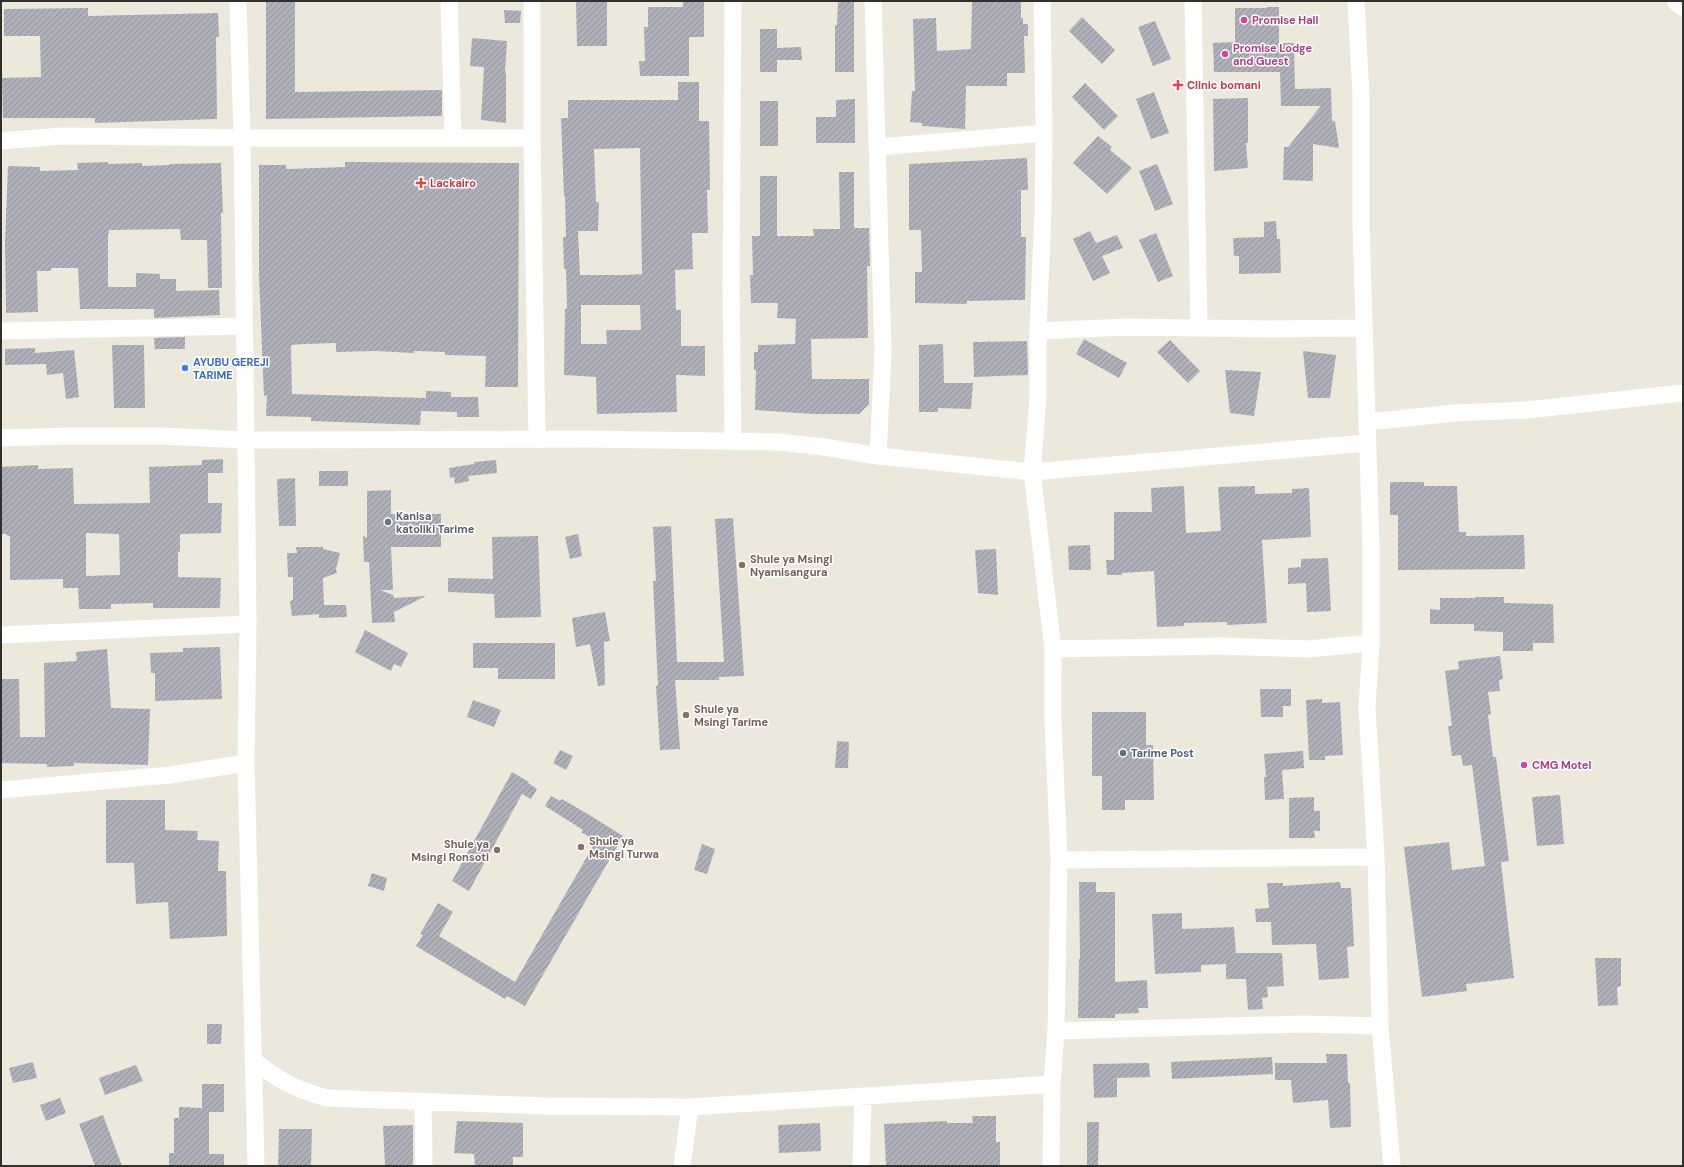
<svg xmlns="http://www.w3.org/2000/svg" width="1684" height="1167" viewBox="0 0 1684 1167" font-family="'DM Sans',sans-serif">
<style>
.building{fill:url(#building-hatch);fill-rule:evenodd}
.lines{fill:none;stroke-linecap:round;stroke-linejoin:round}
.minor{stroke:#fff;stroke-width:17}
.secondary{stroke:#fff;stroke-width:22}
.hotel-dot{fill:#d1479c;stroke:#fff;stroke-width:1.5}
.health-dot{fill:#e0444e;stroke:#fff;stroke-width:1.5}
.shop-dot{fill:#3f7fe0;stroke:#fff;stroke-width:1.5}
.worship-dot{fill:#6b7280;stroke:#fff;stroke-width:1.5}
.education-dot{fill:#8d6e63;stroke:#fff;stroke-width:1.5}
.service-dot{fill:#5c6f8a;stroke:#fff;stroke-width:1.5}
.labels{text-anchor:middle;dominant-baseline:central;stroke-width:3;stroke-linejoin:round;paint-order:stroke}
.hotel-label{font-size:11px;font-weight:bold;fill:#b23c85;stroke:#fff;text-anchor:start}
.health-label{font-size:11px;font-weight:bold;fill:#be3a42;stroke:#fff;text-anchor:start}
.shop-label{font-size:11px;font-weight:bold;fill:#366cbe;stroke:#fff;text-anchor:start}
.worship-label{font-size:11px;font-weight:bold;fill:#5b616d;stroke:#fff;text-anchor:start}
.education-label{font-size:11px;font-weight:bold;fill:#785e54;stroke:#fff;text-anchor:start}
.service-label{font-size:11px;font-weight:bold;fill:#4e5e75;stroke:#fff;text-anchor:start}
</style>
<defs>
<pattern id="building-hatch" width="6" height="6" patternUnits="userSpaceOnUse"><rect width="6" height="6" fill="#b0b0bb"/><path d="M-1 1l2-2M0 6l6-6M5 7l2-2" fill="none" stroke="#909098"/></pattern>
</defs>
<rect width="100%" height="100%" fill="#ece8dc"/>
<path class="building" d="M 266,1 L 295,1 L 295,92 L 442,90 L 442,116 L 266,119 Z
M 576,1 L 607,1 L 607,46 L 577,46 Z
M 683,1 L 704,1 L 704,37 L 689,37 L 689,76 L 640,76 L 639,61 L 645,61 L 644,27 L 648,27 L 648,7 L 683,7 Z
M 838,1 L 854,1 L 854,72 L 835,72 L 835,25 L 837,25 Z
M 972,1 L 1021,1 L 1021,18 L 1023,18 L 1023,24 L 1028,24 L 1028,36 L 1024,36 L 1025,73 L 1007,73 L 1007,86 L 966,86 L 965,129 L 922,126 L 922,123 L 910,122 L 912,91 L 915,91 L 913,19 L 936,18 L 937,51 L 971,49 Z
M 1267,7 L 1279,7 L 1279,43 L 1294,43 L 1295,89 L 1331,88 L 1332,121 L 1335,121 L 1339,148 L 1313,144 L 1313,181 L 1283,180 L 1284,147 L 1288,147 L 1321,106 L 1281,106 L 1280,72 L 1214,72 L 1213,43 L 1235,42 L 1235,8 L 1266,8 Z
M 88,8 L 88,16 L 218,13 L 219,37 L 216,37 L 217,119 L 95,123 L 95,118 L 3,118 L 2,78 L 41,77 L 40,36 L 4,36 L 4,9 Z
M 504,10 L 521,11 L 520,23 L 505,23 Z
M 1082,17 L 1115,50 L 1102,64 L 1069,31 Z
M 1155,21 L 1171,59 L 1153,66 L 1138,27 Z
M 760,29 L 777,29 L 777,48 L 801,47 L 802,60 L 777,60 L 777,72 L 760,72 Z
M 472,38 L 507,41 L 505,72 L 506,73 L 506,123 L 481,120 L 484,67 L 470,66 Z
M 678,82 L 699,82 L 699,121 L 709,121 L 710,190 L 707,190 L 708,233 L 692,233 L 693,269 L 675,270 L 676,310 L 681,310 L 681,346 L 705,346 L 705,376 L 676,375 L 677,412 L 597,414 L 596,377 L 564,375 L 565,309 L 567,309 L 566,269 L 564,269 L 563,237 L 566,237 L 565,196 L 564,196 L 561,118 L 568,118 L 568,100 L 678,100 ZM 640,148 L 642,274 L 626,275 L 580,275 L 578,231 L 598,231 L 599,202 L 596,202 L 594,149 ZM 581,305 L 640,305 L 641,330 L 606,330 L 607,344 L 581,344 Z
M 1085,83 L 1118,116 L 1104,130 L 1072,97 Z
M 1154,92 L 1169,133 L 1151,139 L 1136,99 Z
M 1248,98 L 1248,143 L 1246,143 L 1248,168 L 1214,171 L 1213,99 Z
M 855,99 L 855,143 L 816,143 L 816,117 L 836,117 L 836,100 Z
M 760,101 L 778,101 L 778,146 L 760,146 Z
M 1098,136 L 1112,147 L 1110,150 L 1132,168 L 1107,194 L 1073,163 Z
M 1027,158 L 1028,190 L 1021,190 L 1021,237 L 1026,237 L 1025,300 L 967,301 L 967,304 L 915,303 L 915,272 L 922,272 L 921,230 L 909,230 L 909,164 Z
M 108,162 L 108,164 L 142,163 L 142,166 L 170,165 L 170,164 L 221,163 L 223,213 L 221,213 L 222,288 L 208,288 L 207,240 L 181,240 L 180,229 L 109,230 L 109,234 L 108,234 L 108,287 L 136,287 L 136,273 L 160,274 L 160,279 L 176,279 L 176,291 L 219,290 L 220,315 L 154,318 L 154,309 L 80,309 L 78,268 L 51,268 L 51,271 L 37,271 L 38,312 L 6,313 L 5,243 L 8,166 L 40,167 L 40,171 L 78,170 L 77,163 Z
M 345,162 L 519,163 L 518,387 L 485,387 L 486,356 L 445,355 L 445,352 L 414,351 L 414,353 L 375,351 L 336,352 L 336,343 L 304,344 L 291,345 L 292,394 L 426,398 L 426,391 L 451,392 L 451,397 L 478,397 L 479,417 L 457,417 L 457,412 L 421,411 L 420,425 L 311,421 L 311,417 L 266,416 L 267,395 L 264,396 L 259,276 L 259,165 L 286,165 L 286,169 L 345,167 Z
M 1157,164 L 1173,204 L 1155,211 L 1139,171 Z
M 839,172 L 854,172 L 854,228 L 869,228 L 870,266 L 867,266 L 868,338 L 811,339 L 812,379 L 869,379 L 869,404 L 859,414 L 814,414 L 755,410 L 756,370 L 754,370 L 754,352 L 758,352 L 758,345 L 795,344 L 796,319 L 777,318 L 778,303 L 751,303 L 750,275 L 753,275 L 752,236 L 760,236 L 760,176 L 777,176 L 777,236 L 814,236 L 813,229 L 840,229 Z
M 1276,221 L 1277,239 L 1280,239 L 1281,273 L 1239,274 L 1239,256 L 1234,256 L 1233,238 L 1264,237 L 1264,222 Z
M 1090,231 L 1096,243 L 1117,235 L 1123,248 L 1102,256 L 1110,273 L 1093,281 L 1073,239 Z
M 1156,233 L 1173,276 L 1158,282 L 1139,240 Z
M 185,337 L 185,349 L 155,349 L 154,338 Z
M 1084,339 L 1127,363 L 1119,378 L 1076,354 Z
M 1170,340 L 1200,371 L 1188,383 L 1157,352 Z
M 1027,341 L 1028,375 L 974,377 L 973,342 Z
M 943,344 L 944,383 L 973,383 L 971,409 L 938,408 L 938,412 L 919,412 L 919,345 Z
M 112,345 L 144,345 L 145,408 L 114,408 Z
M 35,348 L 35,353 L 74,350 L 79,397 L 66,399 L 63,373 L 47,375 L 46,364 L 5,365 L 5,349 Z
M 1303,351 L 1336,355 L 1330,398 L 1308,398 Z
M 1225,370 L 1261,372 L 1254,416 L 1230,413 Z
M 223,459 L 223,473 L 208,473 L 208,503 L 222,503 L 221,533 L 180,534 L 180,552 L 178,552 L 178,577 L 221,578 L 220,608 L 153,608 L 153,603 L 111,604 L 111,609 L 79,609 L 78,588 L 63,588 L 63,579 L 10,580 L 10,536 L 7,536 L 7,534 L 1,534 L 1,467 L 38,465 L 38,469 L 73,468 L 74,504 L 150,503 L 149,467 L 202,465 L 202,460 ZM 86,533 L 119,534 L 120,575 L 86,576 Z
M 496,460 L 497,473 L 468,476 L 469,481 L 455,484 L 454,477 L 450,478 L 449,468 L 474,464 L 474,462 Z
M 319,471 L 348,471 L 348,486 L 319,486 Z
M 295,478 L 296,526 L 279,526 L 277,479 Z
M 1390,482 L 1424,482 L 1424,486 L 1457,486 L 1459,532 L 1466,532 L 1466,536 L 1524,535 L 1525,569 L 1398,570 L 1398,515 L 1390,515 Z
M 1184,486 L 1186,533 L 1221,531 L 1218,487 L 1255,486 L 1255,494 L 1292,493 L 1292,489 L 1309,488 L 1311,537 L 1262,540 L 1267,623 L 1227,625 L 1227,622 L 1184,623 L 1184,626 L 1157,627 L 1154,571 L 1122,573 L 1122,575 L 1107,575 L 1106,560 L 1114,560 L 1114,512 L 1152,512 L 1151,488 Z
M 391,490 L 391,514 L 441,514 L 441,547 L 391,547 L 393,590 L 380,590 L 393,595 L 394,598 L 426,596 L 394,612 L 395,622 L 372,623 L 369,562 L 364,562 L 363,536 L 367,538 L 367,491 Z
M 733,518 L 744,676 L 719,677 L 719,680 L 675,680 L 680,749 L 660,750 L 656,686 L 658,686 L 653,581 L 656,581 L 653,527 L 671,526 L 677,662 L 724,662 L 715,519 Z
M 578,534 L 582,556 L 570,559 L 565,537 Z
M 538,536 L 541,617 L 495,618 L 494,594 L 448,592 L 448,578 L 493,579 L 492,537 Z
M 1090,545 L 1091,570 L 1069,570 L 1068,546 Z
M 296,547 L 323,547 L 323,549 L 340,553 L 336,569 L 337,573 L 323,578 L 324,605 L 346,605 L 347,617 L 319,618 L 319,614 L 292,616 L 290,601 L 293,600 L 293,577 L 288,577 L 287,553 L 297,553 Z
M 996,549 L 998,595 L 978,593 L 975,550 Z
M 1328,558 L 1331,611 L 1307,612 L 1306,583 L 1288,584 L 1288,568 L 1301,567 L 1301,559 Z
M 1475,597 L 1504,597 L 1504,603 L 1553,604 L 1554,643 L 1533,643 L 1533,651 L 1503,651 L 1503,632 L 1474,631 L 1474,624 L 1430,624 L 1430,609 L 1440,610 L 1440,598 L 1475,598 Z
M 605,612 L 610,641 L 604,642 L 605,685 L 598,686 L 590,644 L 576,647 L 572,618 Z
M 365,630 L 408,653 L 401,667 L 394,664 L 391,671 L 355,652 Z
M 473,643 L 555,643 L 555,679 L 498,679 L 498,668 L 473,668 Z
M 220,647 L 222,699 L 155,701 L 155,673 L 151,673 L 150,653 L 183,652 L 183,648 Z
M 107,649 L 111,708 L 150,709 L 148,765 L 74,763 L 74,766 L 47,767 L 47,764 L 1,763 L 1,679 L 19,679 L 20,737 L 45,737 L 44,663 L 77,661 L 76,652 Z
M 1500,656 L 1503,679 L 1499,680 L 1500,691 L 1488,692 L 1491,714 L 1488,715 L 1493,757 L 1496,757 L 1509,861 L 1501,862 L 1514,978 L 1466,984 L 1467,991 L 1422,997 L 1404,847 L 1449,842 L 1452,870 L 1485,866 L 1472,765 L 1463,766 L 1461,755 L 1452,756 L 1448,726 L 1452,726 L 1445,671 L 1459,669 L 1458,661 Z
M 1260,689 L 1291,689 L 1291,706 L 1283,706 L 1283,717 L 1261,717 Z
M 1322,699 L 1322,703 L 1340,702 L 1343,755 L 1325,756 L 1325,760 L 1309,760 L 1306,700 Z
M 473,700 L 501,710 L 494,727 L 467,717 Z
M 1092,712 L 1146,712 L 1146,745 L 1153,745 L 1154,800 L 1125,800 L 1125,810 L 1102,810 L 1102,776 L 1092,776 Z
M 837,741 L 849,742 L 848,768 L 835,768 Z
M 560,750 L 573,756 L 566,770 L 553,763 Z
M 1303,751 L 1304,768 L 1282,770 L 1284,799 L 1265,800 L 1264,777 L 1266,777 L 1264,754 Z
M 512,772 L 529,782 L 528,783 L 537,789 L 531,799 L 522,794 L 469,891 L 452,881 Z
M 1560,795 L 1564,844 L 1537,846 L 1532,797 Z
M 551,796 L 560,801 L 562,799 L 591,816 L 623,836 L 525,1006 L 507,996 L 505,999 L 416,946 L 423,935 L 420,934 L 438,903 L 453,912 L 439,936 L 515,982 L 596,841 L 581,832 L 583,830 L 545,806 Z
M 1314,797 L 1314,811 L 1320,811 L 1320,831 L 1314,831 L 1315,838 L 1289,838 L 1289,798 Z
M 106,800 L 165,800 L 165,830 L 198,831 L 197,840 L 219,841 L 218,871 L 226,871 L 227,936 L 170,939 L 168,902 L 136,904 L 134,863 L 106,863 Z
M 702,844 L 715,849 L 707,874 L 694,870 Z
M 372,873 L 387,878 L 384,891 L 368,886 Z
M 1079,882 L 1096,882 L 1096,892 L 1115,892 L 1115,982 L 1147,980 L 1148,1008 L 1138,1008 L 1139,1013 L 1115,1014 L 1115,1018 L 1078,1018 L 1079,959 L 1080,959 Z
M 1340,882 L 1341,888 L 1351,888 L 1354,946 L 1347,947 L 1349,978 L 1319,980 L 1316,944 L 1272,945 L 1271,922 L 1256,922 L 1255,909 L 1269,908 L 1267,883 L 1283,883 L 1283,886 Z
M 1182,913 L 1182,929 L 1234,927 L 1236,953 L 1282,953 L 1284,986 L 1267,987 L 1268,997 L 1262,998 L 1263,1009 L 1248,1010 L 1246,979 L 1226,979 L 1226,964 L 1201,965 L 1201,972 L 1155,974 L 1152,914 Z
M 1595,958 L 1621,958 L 1621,986 L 1617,987 L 1618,1005 L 1598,1006 Z
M 207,1024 L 222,1024 L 221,1044 L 207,1044 Z
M 1326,1054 L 1347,1054 L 1348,1083 L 1350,1083 L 1351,1127 L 1330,1128 L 1328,1100 L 1293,1103 L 1291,1080 L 1275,1080 L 1275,1063 L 1327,1063 Z
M 1272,1057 L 1273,1074 L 1172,1079 L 1171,1062 Z
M 33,1062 L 37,1078 L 13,1083 L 9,1068 Z
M 1149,1063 L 1150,1077 L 1117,1078 L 1117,1097 L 1094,1098 L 1093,1064 Z
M 136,1065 L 143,1081 L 105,1095 L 99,1078 Z
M 202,1084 L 224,1084 L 224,1112 L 209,1112 L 209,1154 L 224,1154 L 224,1166 L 169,1166 L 169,1153 L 174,1153 L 174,1118 L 179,1118 L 179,1107 L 202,1108 Z
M 60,1098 L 66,1113 L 46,1121 L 40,1105 Z
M 103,1115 L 122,1166 L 95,1166 L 79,1124 Z
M 972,1116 L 996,1116 L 996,1142 L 1000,1142 L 1000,1166 L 886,1166 L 884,1124 L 947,1121 L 947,1123 L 973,1123 Z
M 457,1121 L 523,1123 L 523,1157 L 513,1157 L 513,1166 L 475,1166 L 474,1154 L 454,1153 Z
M 1087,1122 L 1099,1122 L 1098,1166 L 1087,1166 Z
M 820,1123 L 821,1151 L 779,1153 L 778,1125 Z
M 413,1125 L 413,1166 L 385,1166 L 383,1126 Z
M 279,1129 L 312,1129 L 311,1166 L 278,1166 Z"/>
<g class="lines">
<path class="minor" d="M 238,1 L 242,138 L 246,440 L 248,624 L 246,763 L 256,1166
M 449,1 L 453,138
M 532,1 L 532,138 L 537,440
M 873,1 L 883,352 L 878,456
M 1193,1 L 1199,328
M 1356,1 L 1361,97 L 1361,225 L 1371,549 L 1371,643 L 1367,707 L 1376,857 L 1380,1026 L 1392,1166
M 1,141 L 62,136 L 242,138 L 532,138
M 878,147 L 1044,133
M 1,331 L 243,326
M 1038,331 L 1126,327 L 1268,329 L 1364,328
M 1368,422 L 1455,413 L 1527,410 L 1683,393
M 1,438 L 73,436 L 160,436 L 246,440 L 589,439 L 779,442 L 824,447 L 878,456 L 1032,472 L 1367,443
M 733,442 L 731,285 L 733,1
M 1,635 L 248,624
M 1053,649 L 1222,646 L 1308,649 L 1371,643
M 1,790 L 170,775 L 246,763
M 1059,860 L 1376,857
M 1056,1031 L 1302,1024 L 1380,1026
M 253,1060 C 280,1081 294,1089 327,1098 L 546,1106 L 690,1107 L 1052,1084 L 1056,1031 L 1059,860 L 1053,721 L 1053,649 L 1032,472 L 1038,398 L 1038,331 L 1043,210 L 1044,133 L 1042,1
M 423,1101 L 424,1166
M 682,1166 L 690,1107
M 861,1166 L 863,1096
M 1051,1166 L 1052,1084"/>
<path class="secondary" d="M 1678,1 L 1683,5"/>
</g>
<g class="hotel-dot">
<circle cx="1244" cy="20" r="4"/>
<circle cx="1225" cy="54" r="4"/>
<circle cx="1524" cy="765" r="4"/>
</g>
<g class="health-dot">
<path d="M1176 79h4v4h4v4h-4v4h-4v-4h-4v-4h4z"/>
<path d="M419 177h4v4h4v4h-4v4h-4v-4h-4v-4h4z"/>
</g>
<circle class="shop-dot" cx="185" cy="368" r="4"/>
<circle class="worship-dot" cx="388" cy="522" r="4"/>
<g class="education-dot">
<circle cx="742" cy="565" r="4"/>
<circle cx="686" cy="715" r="4"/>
<circle cx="581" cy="847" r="4"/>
<circle cx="497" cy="850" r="4"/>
</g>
<circle class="service-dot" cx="1123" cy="753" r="4"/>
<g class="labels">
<g class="hotel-label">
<text x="1252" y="20">Promise Hall</text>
<text x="1233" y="48">Promise Lodge<tspan x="1233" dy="13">and Guest</tspan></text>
<text x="1532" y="765">CMG Motel</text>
</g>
<g class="health-label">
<text x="1187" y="85">Clinic bomani</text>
<text x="430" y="183">Lackairo</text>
</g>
<g class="shop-label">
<text x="193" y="362">AYUBU GEREJI<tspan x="193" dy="13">TARIME</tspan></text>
</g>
<g class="worship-label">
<text x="396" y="516">Kanisa<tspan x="396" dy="13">katoliki Tarime</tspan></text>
</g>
<g class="education-label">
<text x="750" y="559">Shule ya Msingi<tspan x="750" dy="13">Nyamisangura</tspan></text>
<text x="694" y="709">Shule ya<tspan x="694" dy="13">Msingi Tarime</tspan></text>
<text x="589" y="841">Shule ya<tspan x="589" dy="13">Msingi Turwa</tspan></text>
<text x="489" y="844" text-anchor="end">Shule ya<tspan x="489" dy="13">Msingi Ronsoti</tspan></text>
</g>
<g class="service-label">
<text x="1131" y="753">Tarime Post</text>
</g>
</g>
<rect width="1684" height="1167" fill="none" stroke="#32302c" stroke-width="4"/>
</svg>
